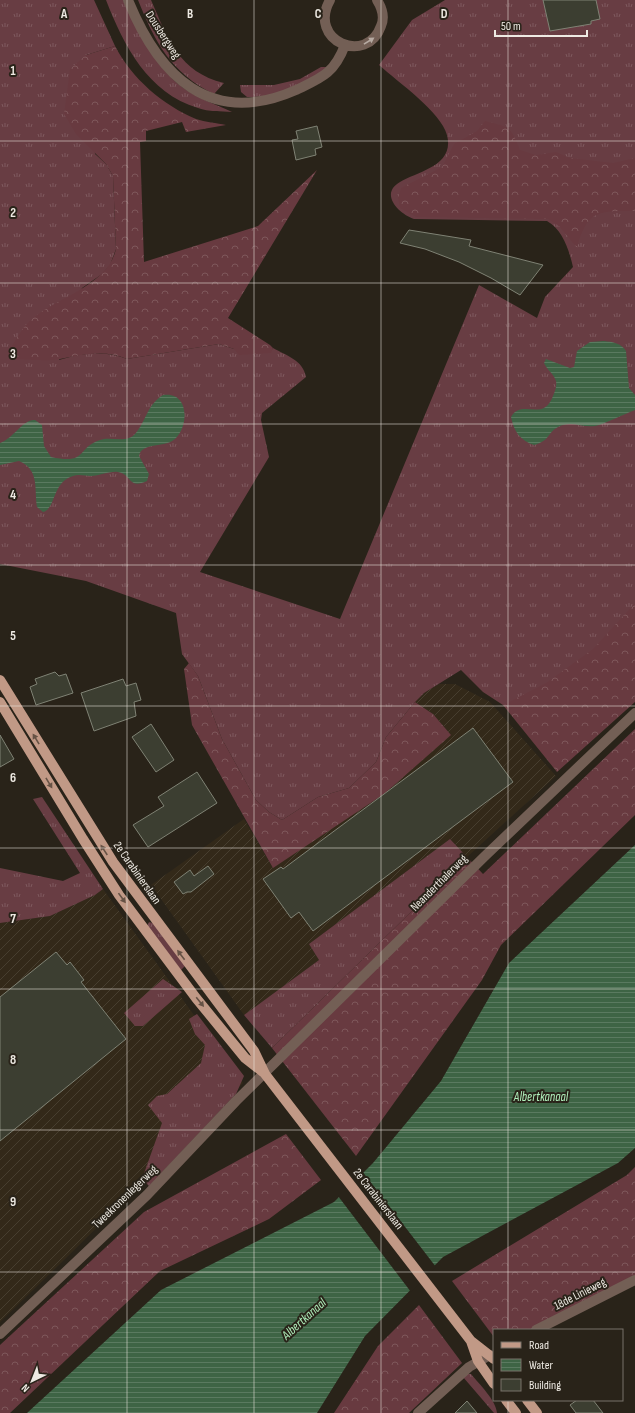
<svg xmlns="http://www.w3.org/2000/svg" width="635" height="1413" viewBox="0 0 635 1413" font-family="'Sofia Sans Condensed',sans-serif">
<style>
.industrial{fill:url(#industrial-furrows)}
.grass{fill:url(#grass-tufts)}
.forest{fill:url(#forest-crowns)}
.water{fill:url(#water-rules)}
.pier{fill:#292319}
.building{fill:#3c3e31;stroke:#7f8274}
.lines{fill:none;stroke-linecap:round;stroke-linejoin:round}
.minor{stroke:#735f55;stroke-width:10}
.primary{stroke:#c19986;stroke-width:10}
.oneway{fill:#b7aba3}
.oneway2{fill:#665245}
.grid{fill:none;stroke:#eeeae3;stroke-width:1;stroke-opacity:0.55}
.labels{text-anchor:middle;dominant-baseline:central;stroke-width:4;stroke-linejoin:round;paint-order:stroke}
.street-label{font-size:12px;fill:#eeeae3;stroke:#292319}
.water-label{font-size:13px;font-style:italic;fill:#b0f0bc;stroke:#292319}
.grid-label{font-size:13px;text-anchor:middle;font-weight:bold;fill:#eeeae3;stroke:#292319;stroke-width:4;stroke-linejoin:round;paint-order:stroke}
</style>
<defs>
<pattern id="industrial-furrows" width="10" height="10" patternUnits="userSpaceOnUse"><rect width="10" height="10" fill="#332919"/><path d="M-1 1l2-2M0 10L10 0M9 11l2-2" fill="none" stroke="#473e2f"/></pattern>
<pattern id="grass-tufts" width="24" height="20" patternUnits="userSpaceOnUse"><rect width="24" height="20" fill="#683d43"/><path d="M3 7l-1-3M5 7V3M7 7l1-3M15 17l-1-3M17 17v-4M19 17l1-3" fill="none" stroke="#7e595e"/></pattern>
<pattern id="forest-crowns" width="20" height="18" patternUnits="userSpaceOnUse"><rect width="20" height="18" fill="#683a40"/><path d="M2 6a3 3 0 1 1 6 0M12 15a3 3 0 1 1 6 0" fill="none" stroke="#7e575b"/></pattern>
<pattern id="water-rules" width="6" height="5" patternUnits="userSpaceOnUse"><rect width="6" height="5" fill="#3e6445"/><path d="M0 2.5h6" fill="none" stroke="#5a7a60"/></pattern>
</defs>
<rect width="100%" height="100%" fill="#292319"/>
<path class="industrial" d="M 439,684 L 455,684 L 490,702 L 556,776 L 467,857 L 450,839 L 309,944 L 319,960 L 244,1015 L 151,885 L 244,819 L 273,868 L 451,735 L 433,714 L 415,702 L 424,693 Z
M 103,889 L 243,1083 L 62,1262 L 0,1322 L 0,923 L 50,916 L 95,895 Z"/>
<path class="grass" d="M 0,0 L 94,0 L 115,46 L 86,55 L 95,154 L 106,164 L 113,176 L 116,249 L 110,265 L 102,274 L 82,288 L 59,360 C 80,353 106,350 127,359 L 219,344 L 234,349 L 270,353 L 273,348 C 287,356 303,360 306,377 L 262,413 L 261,420 L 269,457 L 200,572 L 340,619 L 479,285 L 537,318 L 545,297 L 573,267 C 569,250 563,230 547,221 L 414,219 C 399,214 379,194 400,182 C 418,171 455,166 447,135 C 441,112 398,82 379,65 L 412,20 L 445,0 L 635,0 L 635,607 L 551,698 L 503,705 L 483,692 L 461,670 L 424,693 L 415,702 L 386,737 L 376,762 L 349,788 L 318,797 L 282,820 L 269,812 L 256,800 L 222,739 L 198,676 L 182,654 L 176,613 L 86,581 L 0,564 Z
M 106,0 L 123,0 C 136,28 156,68 182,87 C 197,98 215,104 232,112 C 221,111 209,112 198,108 C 148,93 124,46 106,0 Z
M 138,0 L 151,0 C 168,39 179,72 224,83 L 214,94 C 171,73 155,42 138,0 Z
M 321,67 L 328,67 C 308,85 274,98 247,97 L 241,92 L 240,85 L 274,85 L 300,79 Z
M 42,797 L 103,889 L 95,895 L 50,916 L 0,923 L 0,868 L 63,881 L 80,873 L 33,799 Z
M 450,839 L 467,857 L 272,1048 L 244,1015 L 319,960 L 309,944 Z
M 149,922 L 153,923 L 185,966 L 181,970 L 147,926 Z
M 163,979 L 182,992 L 143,1026 L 135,1026 L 124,1013 Z
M 197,1014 L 244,1076 L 236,1094 L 149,1186 L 142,1179 L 162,1123 L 148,1105 L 157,1096 L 167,1094 L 201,1063 L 205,1045 L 195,1034 L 189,1019 Z
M 467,1374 L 471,1374 C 479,1384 496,1400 497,1413 L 494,1413 L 463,1377 Z"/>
<path class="forest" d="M 115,46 C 132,79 163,105 196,119 C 205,122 217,123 226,125 L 186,132 L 182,122 L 146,131 L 146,141 L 140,142 L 144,262 L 258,226 L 317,170 L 228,318 L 270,345 L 273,348 L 271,353 L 239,355 L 234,349 L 219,344 L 127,359 C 105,349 82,355 60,359 C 45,362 27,359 13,359 L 8,353 C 15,341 22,327 33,318 C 60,296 108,285 116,249 L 113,176 L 106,164 L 76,134 L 64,114 L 70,69 L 86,55 Z
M 485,121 C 509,127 511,126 520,150 L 536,155 L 556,152 L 570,158 L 613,163 L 635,158 L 635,211 C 598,211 587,210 577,248 L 559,226 L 548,219 L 416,217 L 400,208 L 398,198 L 401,188 L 442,167 L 454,144 L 477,131 Z
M 635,603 L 635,702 L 557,772 L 503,705 L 546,683 L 593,649 Z
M 189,663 L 198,676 L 222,739 L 256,800 L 269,812 L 282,820 L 318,797 L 349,788 L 376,762 L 386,737 L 415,702 L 433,714 L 451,735 L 384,794 L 273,868 L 192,725 L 184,669 Z
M 635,729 L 635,815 L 501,945 L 482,980 L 356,1156 L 272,1048 L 467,857 L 483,874 Z
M 286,1134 L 321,1180 L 269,1219 L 160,1271 L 10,1413 L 0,1413 L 0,1345 L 144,1212 Z
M 635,1167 L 635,1278 L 531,1330 L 494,1330 L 494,1337 L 452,1281 L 627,1175 Z
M 419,1305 L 462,1363 L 409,1413 L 334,1413 L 378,1346 Z"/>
<path class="water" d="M 604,341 C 613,342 621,343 626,351 L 629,388 L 635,395 L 635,410 C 624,414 605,424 595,426 C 582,428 571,420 558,427 C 547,433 550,441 534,445 C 521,441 514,432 511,417 C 522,398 543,423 553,396 C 555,391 557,387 556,381 C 554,374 547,370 544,363 L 546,359 L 570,368 L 574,367 L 577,351 L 590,342 Z
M 163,395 C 189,391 189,425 176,438 C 166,449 142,441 139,456 L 149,474 L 147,481 C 128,490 132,474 118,472 C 109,471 100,476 91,476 C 85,476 79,474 73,476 C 52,482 56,509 43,512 L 37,507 C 34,489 40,470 19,461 L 0,465 L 0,443 C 14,438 23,419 35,420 L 42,425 L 44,446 L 51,457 C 88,465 76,448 100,440 C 111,436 126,444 135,434 C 147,420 146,406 163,395 Z
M 635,845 L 635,1148 L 618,1163 L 443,1257 L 365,1336 L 317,1413 L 27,1413 L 161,1290 L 334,1202 L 373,1163 L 441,1081 L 509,963 Z"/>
<path class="pier" d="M 362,1171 L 436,1267 L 411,1292 L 338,1196 Z"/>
<path class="building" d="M 543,0 L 596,0 L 600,19 L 591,21 L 591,24 L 550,31 Z
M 317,126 L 322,147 L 315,149 L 316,155 L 296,160 L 292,140 L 298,139 L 296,131 Z
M 409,230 L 471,240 L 469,246 L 543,265 L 520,295 L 491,278 L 459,262 L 425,249 L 400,243 Z
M 55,672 L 59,676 L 66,674 L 73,693 L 36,705 L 30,687 L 37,684 L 35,679 Z
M 123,679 L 126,686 L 136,683 L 141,700 L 134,702 L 136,716 L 94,731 L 81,693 Z
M 151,724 L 174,760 L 156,772 L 132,737 Z
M 473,728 L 513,782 L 313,931 L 299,912 L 291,918 L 263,879 L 281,867 L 283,869 Z
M 0,735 L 14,759 L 0,767 Z
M 197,772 L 217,803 L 148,847 L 133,825 L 164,806 L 158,797 Z
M 208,866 L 214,874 L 191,892 L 187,892 L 183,894 L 174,882 L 190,870 L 194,876 Z
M 56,952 L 67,965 L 70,962 L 84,980 L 81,982 L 126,1039 L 0,1141 L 0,997 Z
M 577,1400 L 593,1400 L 603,1413 L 576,1413 L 570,1405 Z
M 467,1401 L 477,1413 L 455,1413 Z"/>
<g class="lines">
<path class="minor" d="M 128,0 C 159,76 210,128 296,90 C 321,78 334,74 345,45
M 330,0 C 307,41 367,66 381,26 C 385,17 382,8 377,0
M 536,1330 L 635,1280
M 0,1334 L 147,1195 L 236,1101 L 485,856 L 635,713
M 418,1413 L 469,1367 L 490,1355"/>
<path class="primary" d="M 0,680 L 113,862 L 254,1051 L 265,1074 L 471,1341 L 494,1359
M 0,702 L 83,839 L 119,895 L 196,998 L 245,1058 L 263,1072
M 471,1341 L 478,1361 L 494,1384
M 506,1400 L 516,1413
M 527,1400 L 537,1413"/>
</g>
<defs><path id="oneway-solid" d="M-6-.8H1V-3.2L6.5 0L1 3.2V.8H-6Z"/></defs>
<use class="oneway" href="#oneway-solid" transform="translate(369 41) rotate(-32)"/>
<g class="oneway2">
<use href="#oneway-solid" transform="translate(36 739) rotate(-121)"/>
<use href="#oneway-solid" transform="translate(49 783) rotate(59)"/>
<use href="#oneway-solid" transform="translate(104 850) rotate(-123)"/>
<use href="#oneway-solid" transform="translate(122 898) rotate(54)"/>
<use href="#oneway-solid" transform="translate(181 955) rotate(-127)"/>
<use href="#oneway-solid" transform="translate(200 1002) rotate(51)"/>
</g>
<path class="grid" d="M 127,0 L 127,1413M 254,0 L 254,1413M 381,0 L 381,1413M 508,0 L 508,1330M 0,141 L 635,141M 0,283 L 635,283M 0,424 L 635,424M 0,565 L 635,565M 0,706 L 635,706M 0,848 L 635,848M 0,989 L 635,989M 0,1130 L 635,1130M 0,1272 L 635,1272M 508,1400 L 508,1413"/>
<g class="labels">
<g class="street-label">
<text transform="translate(163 35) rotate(57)">Dousbergweg</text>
<text transform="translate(137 873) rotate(55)">2e Carabinierslaan</text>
<text transform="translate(439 883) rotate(-45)">Neanderthalerweg</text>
<text transform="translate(125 1197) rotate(-44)">Tweekronenlegerweg</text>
<text transform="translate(378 1199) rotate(52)">2e Carabinierslaan</text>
<text transform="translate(580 1294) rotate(-27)">18de Linieweg</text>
</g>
<g class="water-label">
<text x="541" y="1097">Albertkanaal</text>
<text transform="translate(304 1319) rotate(-42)">Albertkanaal</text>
</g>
</g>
<g class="grid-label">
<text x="64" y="18">A</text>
<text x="190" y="18">B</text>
<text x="318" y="18">C</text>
<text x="444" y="18">D</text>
<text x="13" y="75">1</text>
<text x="13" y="217">2</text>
<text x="13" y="358">3</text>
<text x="13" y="499">4</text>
<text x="13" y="640">5</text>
<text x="13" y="782">6</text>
<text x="13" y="923">7</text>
<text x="13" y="1064">8</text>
<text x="13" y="1206">9</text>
</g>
<rect x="493" y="1329" width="130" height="72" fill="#292319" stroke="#78736a"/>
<rect x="501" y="1342" width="20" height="6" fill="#c19986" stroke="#78736a"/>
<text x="529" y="1349" font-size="12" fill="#eeeae3">Road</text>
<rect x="501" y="1359" width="20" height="12" fill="url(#water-rules)" stroke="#78736a"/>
<text x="529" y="1369" font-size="12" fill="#eeeae3">Water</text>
<rect x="501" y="1379" width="20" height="12" fill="#3c3e31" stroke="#78736a"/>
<text x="529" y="1389" font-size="12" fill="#eeeae3">Building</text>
<g transform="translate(32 1381) rotate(223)" stroke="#292319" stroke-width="3" paint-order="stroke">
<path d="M0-3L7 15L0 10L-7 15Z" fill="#eeeae3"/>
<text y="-6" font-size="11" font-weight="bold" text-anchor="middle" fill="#eeeae3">N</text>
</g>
<path d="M495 30v6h92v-6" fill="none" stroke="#eeeae3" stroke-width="2"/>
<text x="501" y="30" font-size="12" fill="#eeeae3" stroke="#292319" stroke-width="3" paint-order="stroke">50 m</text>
</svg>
